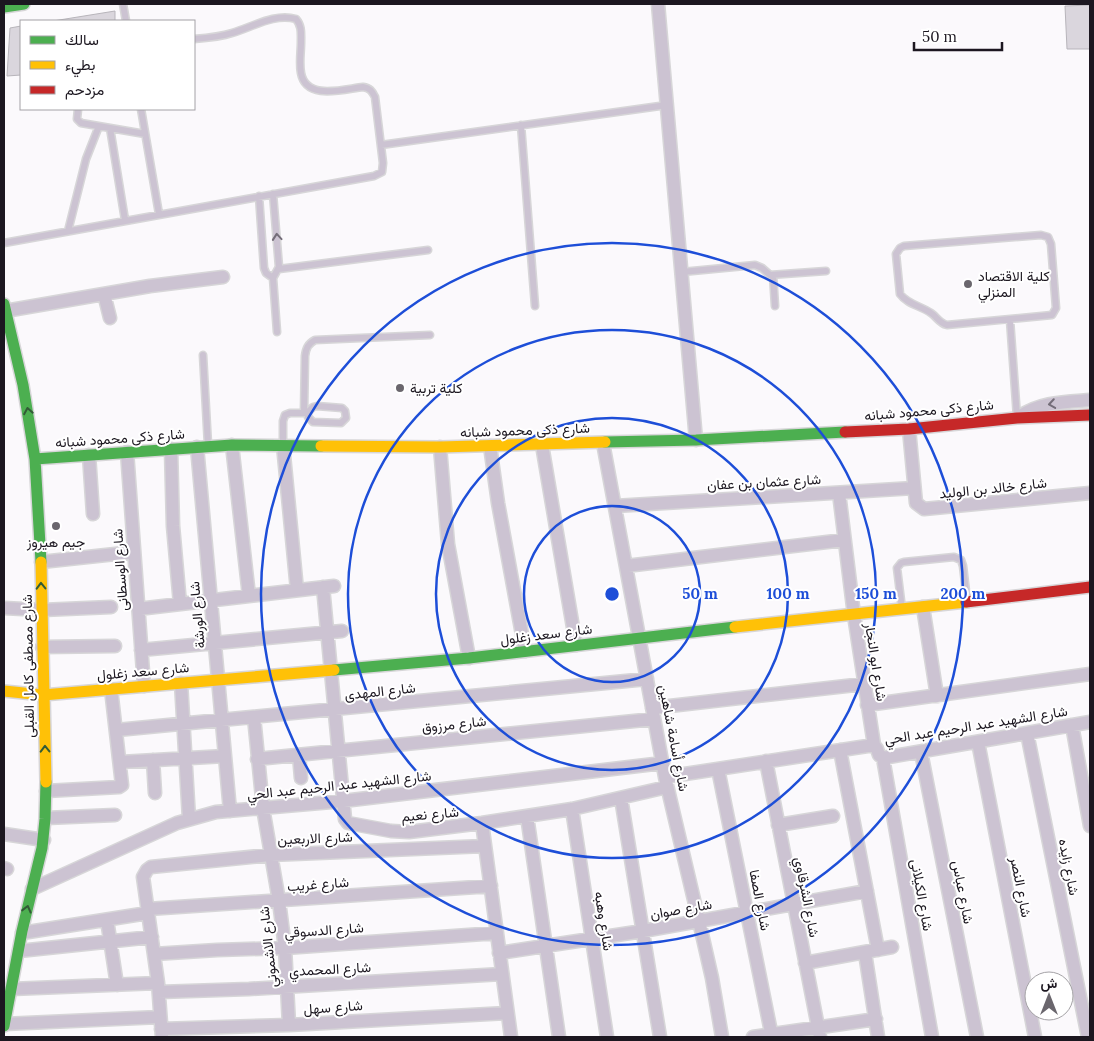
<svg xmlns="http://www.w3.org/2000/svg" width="1094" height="1041" viewBox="0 0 1094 1041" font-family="Lora,Vazirmatn,serif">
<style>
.building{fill:#dad6dd;stroke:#b8b5bb}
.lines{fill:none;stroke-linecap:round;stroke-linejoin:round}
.lane-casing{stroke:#d7d6d8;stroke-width:9}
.street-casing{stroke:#d7d6d8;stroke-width:15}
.fast-casing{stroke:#d7d6d8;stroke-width:14}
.slow-casing{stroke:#d7d6d8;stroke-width:14}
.jam-casing{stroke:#d7d6d8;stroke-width:14}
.lane{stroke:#ccc3d2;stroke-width:6}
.street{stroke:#ccc3d2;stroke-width:12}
.fast{stroke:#4caf50;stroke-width:11}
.slow{stroke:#ffc107;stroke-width:11}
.jam{stroke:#c62828;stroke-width:11}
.oneway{stroke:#746d79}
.oneway2{stroke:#325b36}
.ring{fill:none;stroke:#1d4ed8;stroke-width:2.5}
.poi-dot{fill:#6a666d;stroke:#fff;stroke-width:2}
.labels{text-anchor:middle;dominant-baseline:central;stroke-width:4;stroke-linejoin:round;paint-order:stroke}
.poi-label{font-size:14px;fill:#1c1720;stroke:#fff;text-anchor:start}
.street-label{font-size:14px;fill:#1c1720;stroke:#fff}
.centre{fill:#1d4ed8;stroke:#fff;stroke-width:2.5}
.ring-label{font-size:15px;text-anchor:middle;font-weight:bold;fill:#1d4ed8;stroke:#fff;stroke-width:4;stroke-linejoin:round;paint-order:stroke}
</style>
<rect width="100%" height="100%" fill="#fbf9fc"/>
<path class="building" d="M 1090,5 L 1090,49 L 1067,49 L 1065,6 Z
M 115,11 L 115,21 L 53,21 Z
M 21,26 L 21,75 L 7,76 L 10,28 Z"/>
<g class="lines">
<defs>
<path id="lane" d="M 123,4 L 126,21
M 78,109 L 77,119 L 81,123 L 145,134
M 141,109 L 159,214
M 521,125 L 535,306
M 110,128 L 125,220
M 381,145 L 667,105
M 273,194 L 279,267 L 273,278 L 277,332
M 259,196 L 264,268 L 266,273 L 273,278
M 68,231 L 86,159 L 99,126
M 1041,235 L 1048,237 L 1051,244 L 1056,308 L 1052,315 L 947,325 C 939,323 937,317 931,313 C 921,306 907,304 900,294 L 896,254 L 900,248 L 904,246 Z
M 4,243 L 374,176 L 382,172 L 383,163 L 375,97 C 372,91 370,88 363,87 C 344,89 306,101 301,73 C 299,63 301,52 301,42 C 301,33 302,26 296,19 C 274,13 253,27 232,33 C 220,37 207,38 194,39
M 279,269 L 428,250
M 682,272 L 755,265 L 762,268 L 770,275 L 826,271
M 773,275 L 775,306
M 1010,320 L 1017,417
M 203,355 L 208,445
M 317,406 L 342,408 L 345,411 L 346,418 L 341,423 L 313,422 L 308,417 L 308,412 L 313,407 Z
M 304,413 L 305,356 C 306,348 308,344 315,340 L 430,335
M 283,444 L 283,421 L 285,415 L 290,413 L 307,413
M 902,609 L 897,568 L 901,563 L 904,562 L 954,557 L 961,560 L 963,566 L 967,600"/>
<path id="street" d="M 658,4 L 696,440
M 104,294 L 110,318
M 5,311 L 150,286 L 223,277
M 1019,417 C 1040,402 1065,402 1090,400
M 909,429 L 916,503 L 924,509 L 1090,493
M 603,443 L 665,777 L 699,921 L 712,978 L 722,1037
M 232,445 L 249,596
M 283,445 L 297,590
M 542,445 L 576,645
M 490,446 L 498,503 L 525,651
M 197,447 L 230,811
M 440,447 L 448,544 L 469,658
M 171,449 L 173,526 L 180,604
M 127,452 L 144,686
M 89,455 L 93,514
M 839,493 L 854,615 L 874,745
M 615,506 L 914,488
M 41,562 L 134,552
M 626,566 L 844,540
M 323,587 L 345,819 L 348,823 L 391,831 L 409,832 L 482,823 L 572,809 L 667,787
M 923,607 L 937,696
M 4,608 L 42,610 L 111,607
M 138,609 L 334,586
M 42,647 L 115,646
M 141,650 L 342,631
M 181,683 L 189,819
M 867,705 L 1090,674
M 652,708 L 864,684
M 254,717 L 263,808 L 279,901 L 285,948 L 289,1025
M 1072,725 L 1090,826
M 117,730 L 647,679
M 1027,733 L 1088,1037
M 978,742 L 1035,1037
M 840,750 L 878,950
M 921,752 L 977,1037
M 299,755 L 301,778
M 883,758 L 932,1037
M 257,759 L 654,719
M 153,760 L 155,793
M 766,761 L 820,1037
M 121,762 L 225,756
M 718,769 L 772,1037
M 665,777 L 874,745 L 877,749 L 879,755 L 883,758 L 1090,722
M 46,791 L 119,787 L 122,785 L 111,689
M 621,798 L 660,1037
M 572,809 L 607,1037
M 527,816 L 559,1037
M 46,818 L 115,815
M 482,823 L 511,1037
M 778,825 L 833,816
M 4,834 L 44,840
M 4,868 L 7,869
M 32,889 L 177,823 L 216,812 L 343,801 L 663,763
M 148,909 L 491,886
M 107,920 L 117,985
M 22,933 L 148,913
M 19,951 L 152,937
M 499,953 L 643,931 L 867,891
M 865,953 L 878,1037
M 154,954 L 217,950 L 285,948 L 497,933
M 805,963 L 892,947
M 11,989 L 158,983
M 159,992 L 249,989 L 502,974
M 4,1024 L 160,1017
M 161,1029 L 289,1025 L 507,1013
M 162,1037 L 158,983 L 143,877 L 147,870 L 151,867 L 270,855 L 485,846
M 753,1037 L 876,1019"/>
<path id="fast" d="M 4,7 L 24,4
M 4,304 L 23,385 L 35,459 L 41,562
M 605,442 L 696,440 L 845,432
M 35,459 L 232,445 L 321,446
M 334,670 L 469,658 L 735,627
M 4,1026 L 22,931 L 42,848 L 45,819 L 46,782"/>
<path id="slow" d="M 321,446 L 440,447 L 605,442
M 41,562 L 46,782
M 735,627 L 966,602
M 4,691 L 43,695 L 334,670"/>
<path id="jam" d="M 845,432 L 909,429 L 1017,418 L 1090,415
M 966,602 L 1090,587"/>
</defs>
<use href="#lane" class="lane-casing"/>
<use href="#street" class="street-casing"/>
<use href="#fast" class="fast-casing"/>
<use href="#slow" class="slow-casing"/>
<use href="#jam" class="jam-casing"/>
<use href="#lane" class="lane"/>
<use href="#street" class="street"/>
<use href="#fast" class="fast"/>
<use href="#slow" class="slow"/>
<use href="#jam" class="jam"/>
</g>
<defs><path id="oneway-chevron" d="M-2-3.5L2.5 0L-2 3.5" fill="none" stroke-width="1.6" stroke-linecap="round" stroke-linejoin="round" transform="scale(1.25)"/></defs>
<g class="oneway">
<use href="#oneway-chevron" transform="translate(277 237) rotate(-95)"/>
<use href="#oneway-chevron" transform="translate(1052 404) rotate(171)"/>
</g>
<g class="oneway2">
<use href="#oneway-chevron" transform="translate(28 411) rotate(-100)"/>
<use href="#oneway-chevron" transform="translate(41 586) rotate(-91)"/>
<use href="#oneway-chevron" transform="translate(45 749) rotate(-91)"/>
<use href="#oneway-chevron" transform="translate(27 909) rotate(-76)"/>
</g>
<g class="ring">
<circle cx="612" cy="594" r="88"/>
<circle cx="612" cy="594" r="176"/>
<circle cx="612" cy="594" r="264"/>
<circle cx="612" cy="594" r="351"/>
</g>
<g class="poi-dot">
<circle cx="968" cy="284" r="5"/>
<circle cx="400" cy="388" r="5"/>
<circle cx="56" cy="526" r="5"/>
</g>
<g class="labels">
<g class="poi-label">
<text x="978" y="276">كلية الاقتصاد<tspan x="978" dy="16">المنزلي</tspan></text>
<text x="410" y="388">كلية تربية</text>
<text x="56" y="542" text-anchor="middle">جيم هيروز</text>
</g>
<g class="street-label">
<text transform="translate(929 410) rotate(-5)">شارع ذكى محمود شبانه</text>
<text transform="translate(525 430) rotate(-2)">شارع ذكى محمود شبانه</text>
<text transform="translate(120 438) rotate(-4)">شارع ذكى محمود شبانه</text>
<text transform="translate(764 482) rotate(-3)">شارع عثمان بن عفان</text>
<text transform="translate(993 488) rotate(-6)">شارع خالد بن الوليد</text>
<text transform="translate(120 570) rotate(-94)">شارع الوسطانى</text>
<text transform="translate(197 615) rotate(-95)">شارع الورشة</text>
<text transform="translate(546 634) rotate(-7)">شارع سعد زغلول</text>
<text transform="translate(876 662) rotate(81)">شارع ابو النجار</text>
<text transform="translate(28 666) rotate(-91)">شارع مصطفى كامل القبلى</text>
<text transform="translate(143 671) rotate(-5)">شارع سعد زغلول</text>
<text transform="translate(380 691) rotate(-6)">شارع المهدى</text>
<text transform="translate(454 724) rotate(-6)">شارع مرزوق</text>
<text transform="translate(976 725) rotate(-9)">شارع الشهيد عبد الرحيم عبد الحي</text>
<text transform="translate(674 738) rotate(79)">شارع أسامة شاهين</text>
<text transform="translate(339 785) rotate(-6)">شارع الشهيد عبد الرحيم عبد الحي</text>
<text transform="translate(430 814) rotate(-5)">شارع نعيم</text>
<text transform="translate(315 838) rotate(-2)">شارع الاربعين</text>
<text transform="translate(1069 867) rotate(79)">شارع زايده</text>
<text transform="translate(318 884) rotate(-4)">شارع غريب</text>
<text transform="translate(1021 887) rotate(79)">شارع النصر</text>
<text transform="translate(963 892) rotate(79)">شارع عباس</text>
<text transform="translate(922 895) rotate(80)">شارع الكيلانى</text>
<text transform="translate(807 897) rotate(79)">شارع الشرقاوي</text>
<text transform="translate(760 900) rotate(79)">شارع الصفا</text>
<text transform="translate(681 909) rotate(-10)">شارع صوان</text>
<text transform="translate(604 921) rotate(81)">شارع وهبه</text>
<text transform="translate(324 930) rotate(-4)">شارع الدسوقي</text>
<text transform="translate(268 947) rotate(-96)">شارع الاشموني</text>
<text transform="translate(330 969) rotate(-3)">شارع المحمدي</text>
<text transform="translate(333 1007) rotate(-4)">شارع سهل</text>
</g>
</g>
<circle cx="612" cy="594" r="8" class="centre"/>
<g class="ring-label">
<text x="700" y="599">50 m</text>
<text x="788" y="599">100 m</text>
<text x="876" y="599">150 m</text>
<text x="963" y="599">200 m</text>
</g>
<rect width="1094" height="1041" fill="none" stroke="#1c1720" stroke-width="10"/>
<rect x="20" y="20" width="175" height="90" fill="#ffffff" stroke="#a4a2a6"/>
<rect x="30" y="36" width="25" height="8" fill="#4caf50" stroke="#a4a2a6"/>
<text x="65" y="45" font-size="15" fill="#1c1720">سالك</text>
<rect x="30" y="61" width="25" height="8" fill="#ffc107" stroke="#a4a2a6"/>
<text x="65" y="70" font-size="15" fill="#1c1720">بطيء</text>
<rect x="30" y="86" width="25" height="8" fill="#c62828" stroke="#a4a2a6"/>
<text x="65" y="95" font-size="15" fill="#1c1720">مزدحم</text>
<g transform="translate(1049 996)"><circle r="24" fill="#ffffff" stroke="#a4a2a6"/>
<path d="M0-4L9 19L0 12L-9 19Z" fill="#6a666d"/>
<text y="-8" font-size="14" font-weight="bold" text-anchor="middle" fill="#1c1720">ش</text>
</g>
<path d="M914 42v8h88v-8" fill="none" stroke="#1c1720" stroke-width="2.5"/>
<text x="922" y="42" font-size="15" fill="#1c1720" stroke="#ffffff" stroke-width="4" paint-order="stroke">50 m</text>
</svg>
